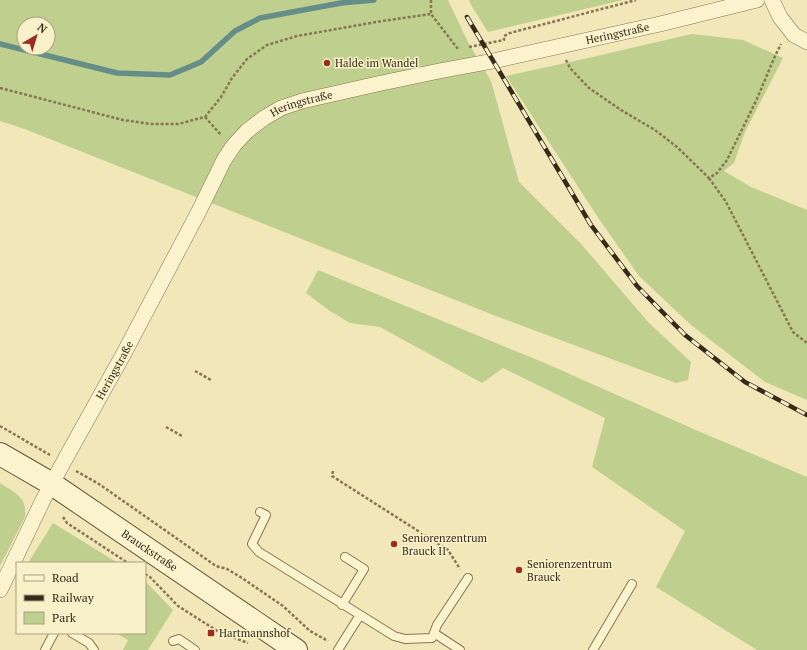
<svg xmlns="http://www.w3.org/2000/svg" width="807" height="650" viewBox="0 0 807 650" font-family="'PT Serif',serif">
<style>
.green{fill:#bfcf8d;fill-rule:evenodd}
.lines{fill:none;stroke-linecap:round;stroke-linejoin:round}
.stream{stroke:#668e89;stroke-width:5.5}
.service-casing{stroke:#887553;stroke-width:10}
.minor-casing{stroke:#887553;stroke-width:16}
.secondary-casing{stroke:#695637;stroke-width:24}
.path{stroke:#887553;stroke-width:2.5;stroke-dasharray:3 2;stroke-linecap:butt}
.service{stroke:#fbf3cd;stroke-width:8}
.minor{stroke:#fbf3cd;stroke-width:15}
.secondary{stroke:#fbf3cd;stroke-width:22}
.rail-casing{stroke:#362a19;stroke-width:4.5}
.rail{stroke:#f8f0c9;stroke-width:3;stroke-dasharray:9;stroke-linecap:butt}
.poi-dot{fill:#9b2d1f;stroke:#f8f0c9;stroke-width:1.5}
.labels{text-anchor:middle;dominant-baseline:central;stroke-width:3;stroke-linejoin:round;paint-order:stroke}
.street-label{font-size:11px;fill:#362a19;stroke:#f8f0c9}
.poi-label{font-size:11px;fill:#362a19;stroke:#f8f0c9;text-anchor:start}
</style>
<rect width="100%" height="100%" fill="#f1e7b9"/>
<path class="green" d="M 0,0 L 448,0 L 468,42 L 491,81 L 519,182 L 582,245 L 649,323 L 691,362 L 688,380 L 676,383 L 501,318 L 22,128 L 0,121 ZM 24,24 L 48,24 L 48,48 L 24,48 Z
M 469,0 L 623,0 L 488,32 L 471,5 Z
M 692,34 L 743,40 L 783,58 L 745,132 L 734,163 L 724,171 L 751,187 L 807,210 L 807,400 L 765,382 L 691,325 L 639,276 L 599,219 L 506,76 C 569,63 630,48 692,34 Z
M 318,270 L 547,364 L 698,431 L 807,477 L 807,650 L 757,650 L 656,587 L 685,531 L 592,467 L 605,418 L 503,368 L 482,383 L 380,327 L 350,323 L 330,311 L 306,293 Z
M 0,483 C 15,493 27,496 25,517 L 0,566 Z
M 53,523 L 118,563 L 28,563 Z
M 145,581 L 173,610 L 148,650 L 123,650 L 128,640 L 116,633 L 145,633 Z"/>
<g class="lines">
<path class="stream" d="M 0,44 L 117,73 L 170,75 L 201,62 L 235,31 L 260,18 L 341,3 L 374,0"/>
<defs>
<path id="service" d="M 260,512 L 266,515 L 252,544 L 259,552 L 394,636 L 405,639 L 432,638 L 434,633 L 460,650
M 342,605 L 364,569 L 345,557
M 72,633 L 89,643 L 94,650
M 434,633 L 437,625 L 468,578
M 173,641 L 179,639 L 195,650
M 45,650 L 54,633
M 338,650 L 360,615
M 593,650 L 632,584"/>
<g id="minor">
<path d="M 772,0 L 780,17 L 794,35 L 807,42"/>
<path id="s1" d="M 0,590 L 43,500 L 63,463 L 123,355 L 198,213 L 224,160 L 234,145 L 247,131 L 264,118 L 281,108 L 302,101 L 377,84 L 439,71 L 493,61 L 660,24 L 757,0"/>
</g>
<g id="secondary">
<path id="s2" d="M 0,454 L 52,484 L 296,650"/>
</g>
</defs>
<use href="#service" class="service-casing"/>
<use href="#minor" class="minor-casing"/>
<use href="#secondary" class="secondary-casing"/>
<path class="path" d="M 431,0 L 431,14 L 458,49
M 469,47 L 504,40 L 504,36 L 510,33 L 636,0
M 566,60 L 570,68 L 589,88 L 621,110 L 655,130 L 677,147 L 709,178 L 717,173 L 727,160 L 756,101 L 775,56 L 781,44
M 0,88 L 123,120 L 151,124 L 178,124 L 205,117 L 221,97 L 232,78 L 247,59 L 267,45 L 297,36 L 382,21 L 431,14
M 205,117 L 221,135
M 709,178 L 726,202 L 793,332 L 807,343
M 195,371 L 211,380
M 0,426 L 50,455
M 166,427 L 182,436
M 76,471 L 99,484 L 216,566 L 227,569 L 242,578 L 283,606 L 310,631 L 328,641
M 333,471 L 332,476 L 448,550 L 460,569
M 63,517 L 67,523 L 128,563
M 145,574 L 150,577 L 178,606 L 219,632 L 248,643"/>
<use href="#service" class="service"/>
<use href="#minor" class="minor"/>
<use href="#secondary" class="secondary"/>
<defs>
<path id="rail" d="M 467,17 L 591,225 L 637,286 L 685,335 L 745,382 L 807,415"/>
</defs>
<use href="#rail" class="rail-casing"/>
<use href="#rail" class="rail"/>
</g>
<g class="poi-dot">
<circle cx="327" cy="63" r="4"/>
<circle cx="394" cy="544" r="4"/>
<circle cx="519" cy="570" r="4"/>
<rect x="207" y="629" width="8" height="8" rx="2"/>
</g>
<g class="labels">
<g class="street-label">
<text stroke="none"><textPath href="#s1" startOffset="908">Heringstraße</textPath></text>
<text stroke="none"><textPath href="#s1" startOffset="584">Heringstraße</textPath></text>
<text stroke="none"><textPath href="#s1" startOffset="248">Heringstraße</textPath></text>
<text stroke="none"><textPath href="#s2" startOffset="178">Brauckstraße</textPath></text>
</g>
<g class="poi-label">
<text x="335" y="63">Halde im Wandel</text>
<text x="402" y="538">Seniorenzentrum<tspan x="402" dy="13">Brauck II</tspan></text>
<text x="527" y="564">Seniorenzentrum<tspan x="527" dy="13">Brauck</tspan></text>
<text x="219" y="633">Hartmannshof</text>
</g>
</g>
<rect x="16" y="562" width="130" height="72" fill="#f8f0c9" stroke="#aaa183"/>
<rect x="24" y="575" width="20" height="6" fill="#fbf3cd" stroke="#aaa183"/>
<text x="52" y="582" font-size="12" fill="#362a19">Road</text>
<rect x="24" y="595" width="20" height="6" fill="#362a19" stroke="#aaa183"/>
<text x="52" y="602" font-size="12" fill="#362a19">Railway</text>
<rect x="24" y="612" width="20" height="12" fill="#bfcf8d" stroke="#aaa183"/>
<text x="52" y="622" font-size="12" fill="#362a19">Park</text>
<g transform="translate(36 36) rotate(38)"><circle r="19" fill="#f8f0c9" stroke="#aaa183"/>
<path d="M0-3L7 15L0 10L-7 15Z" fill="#9b2d1f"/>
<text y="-6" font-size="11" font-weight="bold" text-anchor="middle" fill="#362a19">N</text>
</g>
</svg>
